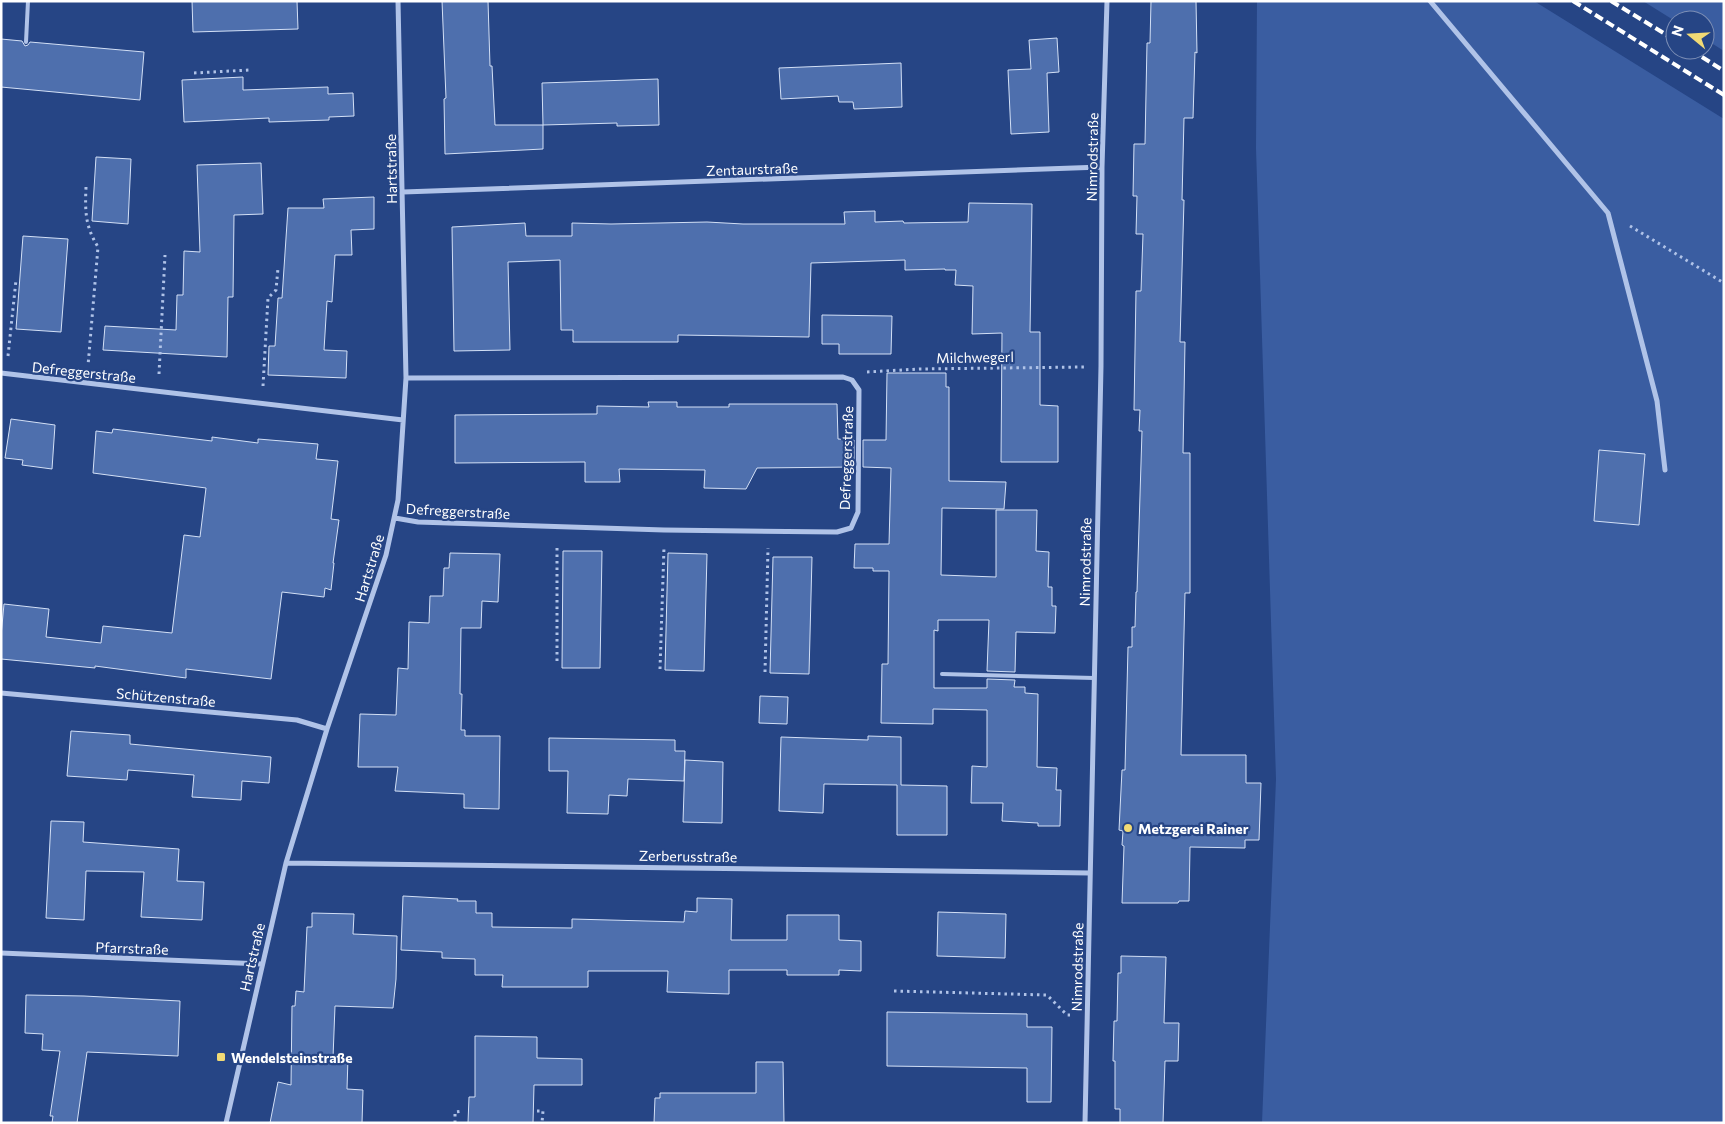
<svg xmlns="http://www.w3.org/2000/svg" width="1725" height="1124" viewBox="0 0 1725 1124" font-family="Commissioner,sans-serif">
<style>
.green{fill:#3a5da1}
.building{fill:#4e6fad;stroke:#d3e0f6}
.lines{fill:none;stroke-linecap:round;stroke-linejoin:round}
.path{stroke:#b0c3e8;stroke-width:3;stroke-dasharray:2.5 4;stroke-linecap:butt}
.service{stroke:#b0c3e8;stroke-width:4}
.minor{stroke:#b0c3e8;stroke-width:5}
.rail{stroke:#fff;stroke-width:4;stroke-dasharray:9 4;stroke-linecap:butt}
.poi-dot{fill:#f1da75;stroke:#264585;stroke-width:2}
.labels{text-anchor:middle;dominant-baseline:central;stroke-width:4.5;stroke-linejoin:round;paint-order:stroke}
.street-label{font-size:14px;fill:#fff;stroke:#264585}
.poi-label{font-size:14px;font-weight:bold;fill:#fff;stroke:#264585;text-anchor:start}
</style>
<rect width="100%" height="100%" fill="#264585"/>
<path class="green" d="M 1257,1 L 1534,1 L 1724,119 L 1724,1123 L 1262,1123 L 1276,779 L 1256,148 Z
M 1643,1 L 1724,1 L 1724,51 L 1705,39 L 1705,20 L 1675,21 Z"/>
<path class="building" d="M 192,1 L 297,1 L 298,29 L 193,32 Z
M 442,1 L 488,1 L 490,66 L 492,66 L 495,125 L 543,125 L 543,149 L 445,154 L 444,99 L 446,98 Z
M 1151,1 L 1196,1 L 1197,53 L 1195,52 L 1193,118 L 1184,118 L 1182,200 L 1184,200 L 1180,342 L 1185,342 L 1183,453 L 1190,453 L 1190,593 L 1185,593 L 1181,755 L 1246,755 L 1246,783 L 1261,783 L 1259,840 L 1245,840 L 1245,848 L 1190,847 L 1189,901 L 1179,901 L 1178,903 L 1122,903 L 1124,846 L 1122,845 L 1123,831 L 1119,830 L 1122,770 L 1125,770 L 1128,647 L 1132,647 L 1132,627 L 1135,627 L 1136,592 L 1137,592 L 1142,431 L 1139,431 L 1140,410 L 1134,410 L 1136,291 L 1141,291 L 1143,234 L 1136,234 L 1137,196 L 1133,196 L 1134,144 L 1145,144 L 1147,43 L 1150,43 Z
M 1057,38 L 1059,72 L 1047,73 L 1049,132 L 1011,134 L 1008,70 L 1031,69 L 1029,40 Z
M 1,39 L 22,41 L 25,46 L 28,45 L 30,42 L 144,52 L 140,100 L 1,87 Z
M 901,63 L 902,107 L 854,109 L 853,102 L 839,102 L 838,96 L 781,99 L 779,68 Z
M 243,77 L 243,90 L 328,87 L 328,94 L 353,93 L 354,116 L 329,117 L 329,120 L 269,122 L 269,118 L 184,122 L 182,80 Z
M 658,79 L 659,125 L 617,126 L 617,123 L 543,125 L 542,83 Z
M 96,157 L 131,159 L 128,224 L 92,221 Z
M 261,163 L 263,214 L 234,215 L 233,297 L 228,297 L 227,357 L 103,350 L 105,326 L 176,330 L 177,295 L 183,295 L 184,251 L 200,252 L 197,165 Z
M 374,197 L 374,229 L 351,230 L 352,255 L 335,255 L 332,302 L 327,301 L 324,350 L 347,351 L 346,378 L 268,375 L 269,346 L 275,346 L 278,298 L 282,298 L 288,208 L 324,208 L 323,199 Z
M 969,203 L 1032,204 L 1030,332 L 1040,332 L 1040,405 L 1058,406 L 1058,462 L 1001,462 L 1002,333 L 972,334 L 973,286 L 955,285 L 956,270 L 945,270 L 945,269 L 905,270 L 905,260 L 811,263 L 809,337 L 678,335 L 678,342 L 573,342 L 573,330 L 561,330 L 560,260 L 508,262 L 510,350 L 454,351 L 452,227 L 525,223 L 526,236 L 572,236 L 572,223 L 611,224 L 707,222 L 743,224 L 845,224 L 844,212 L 875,211 L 875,222 L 903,221 L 904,223 L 968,222 Z
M 23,236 L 68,239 L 61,332 L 16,329 Z
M 822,315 L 892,316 L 891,354 L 839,354 L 839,344 L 822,344 Z
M 887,373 L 946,373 L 946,387 L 949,387 L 949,481 L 1006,482 L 1004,509 L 942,508 L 941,575 L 996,577 L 996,510 L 1037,510 L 1036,551 L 1049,552 L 1048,587 L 1052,587 L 1052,606 L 1056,606 L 1055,633 L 1016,632 L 1015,672 L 987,671 L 989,620 L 938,620 L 938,631 L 934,630 L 934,688 L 987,688 L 987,679 L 1015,680 L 1014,687 L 1025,687 L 1025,693 L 1038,694 L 1037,767 L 1057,768 L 1056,790 L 1061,790 L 1060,826 L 1038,826 L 1038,823 L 1002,821 L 1003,803 L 971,803 L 972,766 L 987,767 L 987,710 L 933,709 L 933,724 L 881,723 L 882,664 L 888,664 L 889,571 L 873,571 L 873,568 L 854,568 L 855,544 L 889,544 L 891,468 L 863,467 L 863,440 L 886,440 Z
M 648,402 L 677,402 L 677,407 L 729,407 L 729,404 L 837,404 L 838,439 L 854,440 L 854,467 L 757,468 L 746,489 L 704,488 L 705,470 L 619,469 L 620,482 L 585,482 L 585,462 L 455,463 L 455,415 L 597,414 L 597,406 L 649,407 Z
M 11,419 L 55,425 L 52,469 L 22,465 L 23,460 L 5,458 Z
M 113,429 L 212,441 L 212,437 L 258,443 L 258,439 L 318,444 L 316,459 L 338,461 L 331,519 L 339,520 L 333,563 L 334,563 L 331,590 L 325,588 L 324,597 L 282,592 L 271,679 L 186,669 L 186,678 L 95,666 L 95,668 L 1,659 L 1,636 L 4,604 L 49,609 L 46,637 L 101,643 L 103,626 L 172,633 L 184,535 L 200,537 L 206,488 L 93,473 L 96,431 L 112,433 Z
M 1599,450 L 1645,454 L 1639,525 L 1594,521 Z
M 563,551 L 602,551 L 600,668 L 562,668 Z
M 450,553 L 500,554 L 498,602 L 482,601 L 481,628 L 461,628 L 460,694 L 462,694 L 461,730 L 465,730 L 465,736 L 500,736 L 499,809 L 464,808 L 464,794 L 395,791 L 398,767 L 358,767 L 360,714 L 396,715 L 398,668 L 408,669 L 409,622 L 429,623 L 430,596 L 443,596 L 444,568 L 449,568 Z
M 668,553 L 707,554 L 704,671 L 665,670 Z
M 773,557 L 812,557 L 809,674 L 770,673 Z
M 760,696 L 788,697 L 787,724 L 759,723 Z
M 71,731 L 130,735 L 130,744 L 271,757 L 269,783 L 242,781 L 241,800 L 192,797 L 194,775 L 128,770 L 127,780 L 67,776 Z
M 868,736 L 901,737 L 901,785 L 947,786 L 947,835 L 897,835 L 897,785 L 824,784 L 823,813 L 779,811 L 781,737 L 868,740 Z
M 549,738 L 675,740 L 675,751 L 685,751 L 684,781 L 628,779 L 627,796 L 609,795 L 608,814 L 567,813 L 568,771 L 549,771 Z
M 685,760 L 723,762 L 722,823 L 683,822 Z
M 51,821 L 84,822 L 83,842 L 179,849 L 177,881 L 204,882 L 202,920 L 141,917 L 144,872 L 86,871 L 84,920 L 46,918 Z
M 403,896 L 458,899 L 457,901 L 476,901 L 476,913 L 492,913 L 492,927 L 572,928 L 572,919 L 684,922 L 685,911 L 697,912 L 697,898 L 732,899 L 731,940 L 787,940 L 787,915 L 839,915 L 839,940 L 861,941 L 861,971 L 839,970 L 839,975 L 787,975 L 787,970 L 729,970 L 729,994 L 667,992 L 668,971 L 588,971 L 588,987 L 502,987 L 503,975 L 475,975 L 475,959 L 442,958 L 442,952 L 401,950 Z
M 938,912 L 1006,914 L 1005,958 L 937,956 Z
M 312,913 L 354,914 L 353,934 L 397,936 L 396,979 L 393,1008 L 335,1006 L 333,1058 L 348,1058 L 347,1089 L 363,1090 L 362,1123 L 270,1123 L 278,1082 L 291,1085 L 292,1006 L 295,1006 L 296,991 L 304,992 L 307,927 L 312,927 Z
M 1121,956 L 1166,957 L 1164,1023 L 1179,1023 L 1178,1061 L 1165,1061 L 1163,1123 L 1120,1123 L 1120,1109 L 1115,1109 L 1115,1061 L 1113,1061 L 1114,1021 L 1117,1021 L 1118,973 L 1121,973 Z
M 26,995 L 84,996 L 180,1001 L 178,1056 L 87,1052 L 77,1123 L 52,1123 L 53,1116 L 50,1116 L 60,1051 L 42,1050 L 43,1034 L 25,1033 Z
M 887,1012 L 1027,1014 L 1027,1027 L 1052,1027 L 1051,1102 L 1027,1102 L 1027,1068 L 887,1066 Z
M 475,1036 L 537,1037 L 537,1058 L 582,1059 L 582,1085 L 534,1085 L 533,1123 L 468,1123 L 469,1097 L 475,1097 Z
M 756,1062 L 783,1062 L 784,1123 L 654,1123 L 655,1098 L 660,1098 L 660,1093 L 756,1093 Z"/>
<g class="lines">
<path class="path" d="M 194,73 L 249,70
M 86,187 C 85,211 85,226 98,247 L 88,366
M 1630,226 L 1724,283
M 8,356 L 16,280
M 867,372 L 919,369 L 1085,367
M 159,374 L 165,255
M 263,386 L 268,298 L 276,290 L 278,268
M 557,661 L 557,544
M 660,669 L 664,547
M 765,672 L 768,548
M 894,991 L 1047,995 L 1067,1015 L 1070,1015
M 537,1111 L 543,1111 L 542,1123
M 455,1123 L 455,1112 L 463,1111"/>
<path class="service" d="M 26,42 L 28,1
M 942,674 L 1094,678"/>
<path class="minor" d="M 1430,1 L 1608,213 L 1657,401 L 1665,470
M 403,192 L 1102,167
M 1,373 L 403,420
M 395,518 L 418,522 L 664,530 L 837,532 L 851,528 L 858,512 L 859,390 L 852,380 L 843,377 L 406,378
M 1,693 L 297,720 L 327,729
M 286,863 L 1089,873
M 1,953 L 262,964
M 226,1123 L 286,863 L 327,729 L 386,555 L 398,500 L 406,378 L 398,1
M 1085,1123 L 1101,366 L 1102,167 L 1107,1"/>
<path class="rail" d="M 1573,1 L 1724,95
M 1611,1 L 1675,40
M 1691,50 L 1724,71"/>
</g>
<g class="poi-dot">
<circle cx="1128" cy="828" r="5"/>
<rect x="216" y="1052" width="10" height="10" rx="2.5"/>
</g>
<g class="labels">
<g class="street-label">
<text transform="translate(1092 157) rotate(-89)">Nimrodstraße</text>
<text transform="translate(391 169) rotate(-91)">Hartstraße</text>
<text transform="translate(752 169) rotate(-2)">Zentaurstraße</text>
<text transform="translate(975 357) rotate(-1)">Milchwegerl</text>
<text transform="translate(84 372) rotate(6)">Defreggerstraße</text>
<text transform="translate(846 458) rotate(-88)">Defreggerstraße</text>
<text transform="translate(458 511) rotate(3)">Defreggerstraße</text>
<text transform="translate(1085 562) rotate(-89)">Nimrodstraße</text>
<text transform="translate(369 568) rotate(-73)">Hartstraße</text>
<text transform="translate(166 697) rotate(5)">Schützenstraße</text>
<text transform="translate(688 856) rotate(1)">Zerberusstraße</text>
<text transform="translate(132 948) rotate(2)">Pfarrstraße</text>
<text transform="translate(252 957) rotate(-77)">Hartstraße</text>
<text transform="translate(1077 967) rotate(-89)">Nimrodstraße</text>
</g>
<g class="poi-label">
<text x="1138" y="828">Metzgerei Rainer</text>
<text x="231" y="1057">Wendelsteinstraße</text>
</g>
</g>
<rect width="1725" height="1124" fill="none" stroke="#ffffff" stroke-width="5"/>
<g transform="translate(1690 35) rotate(288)"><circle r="24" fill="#264585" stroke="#7d8fb6"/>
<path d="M0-4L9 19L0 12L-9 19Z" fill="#f1da75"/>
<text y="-8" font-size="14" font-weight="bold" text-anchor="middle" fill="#ffffff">N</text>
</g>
</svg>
